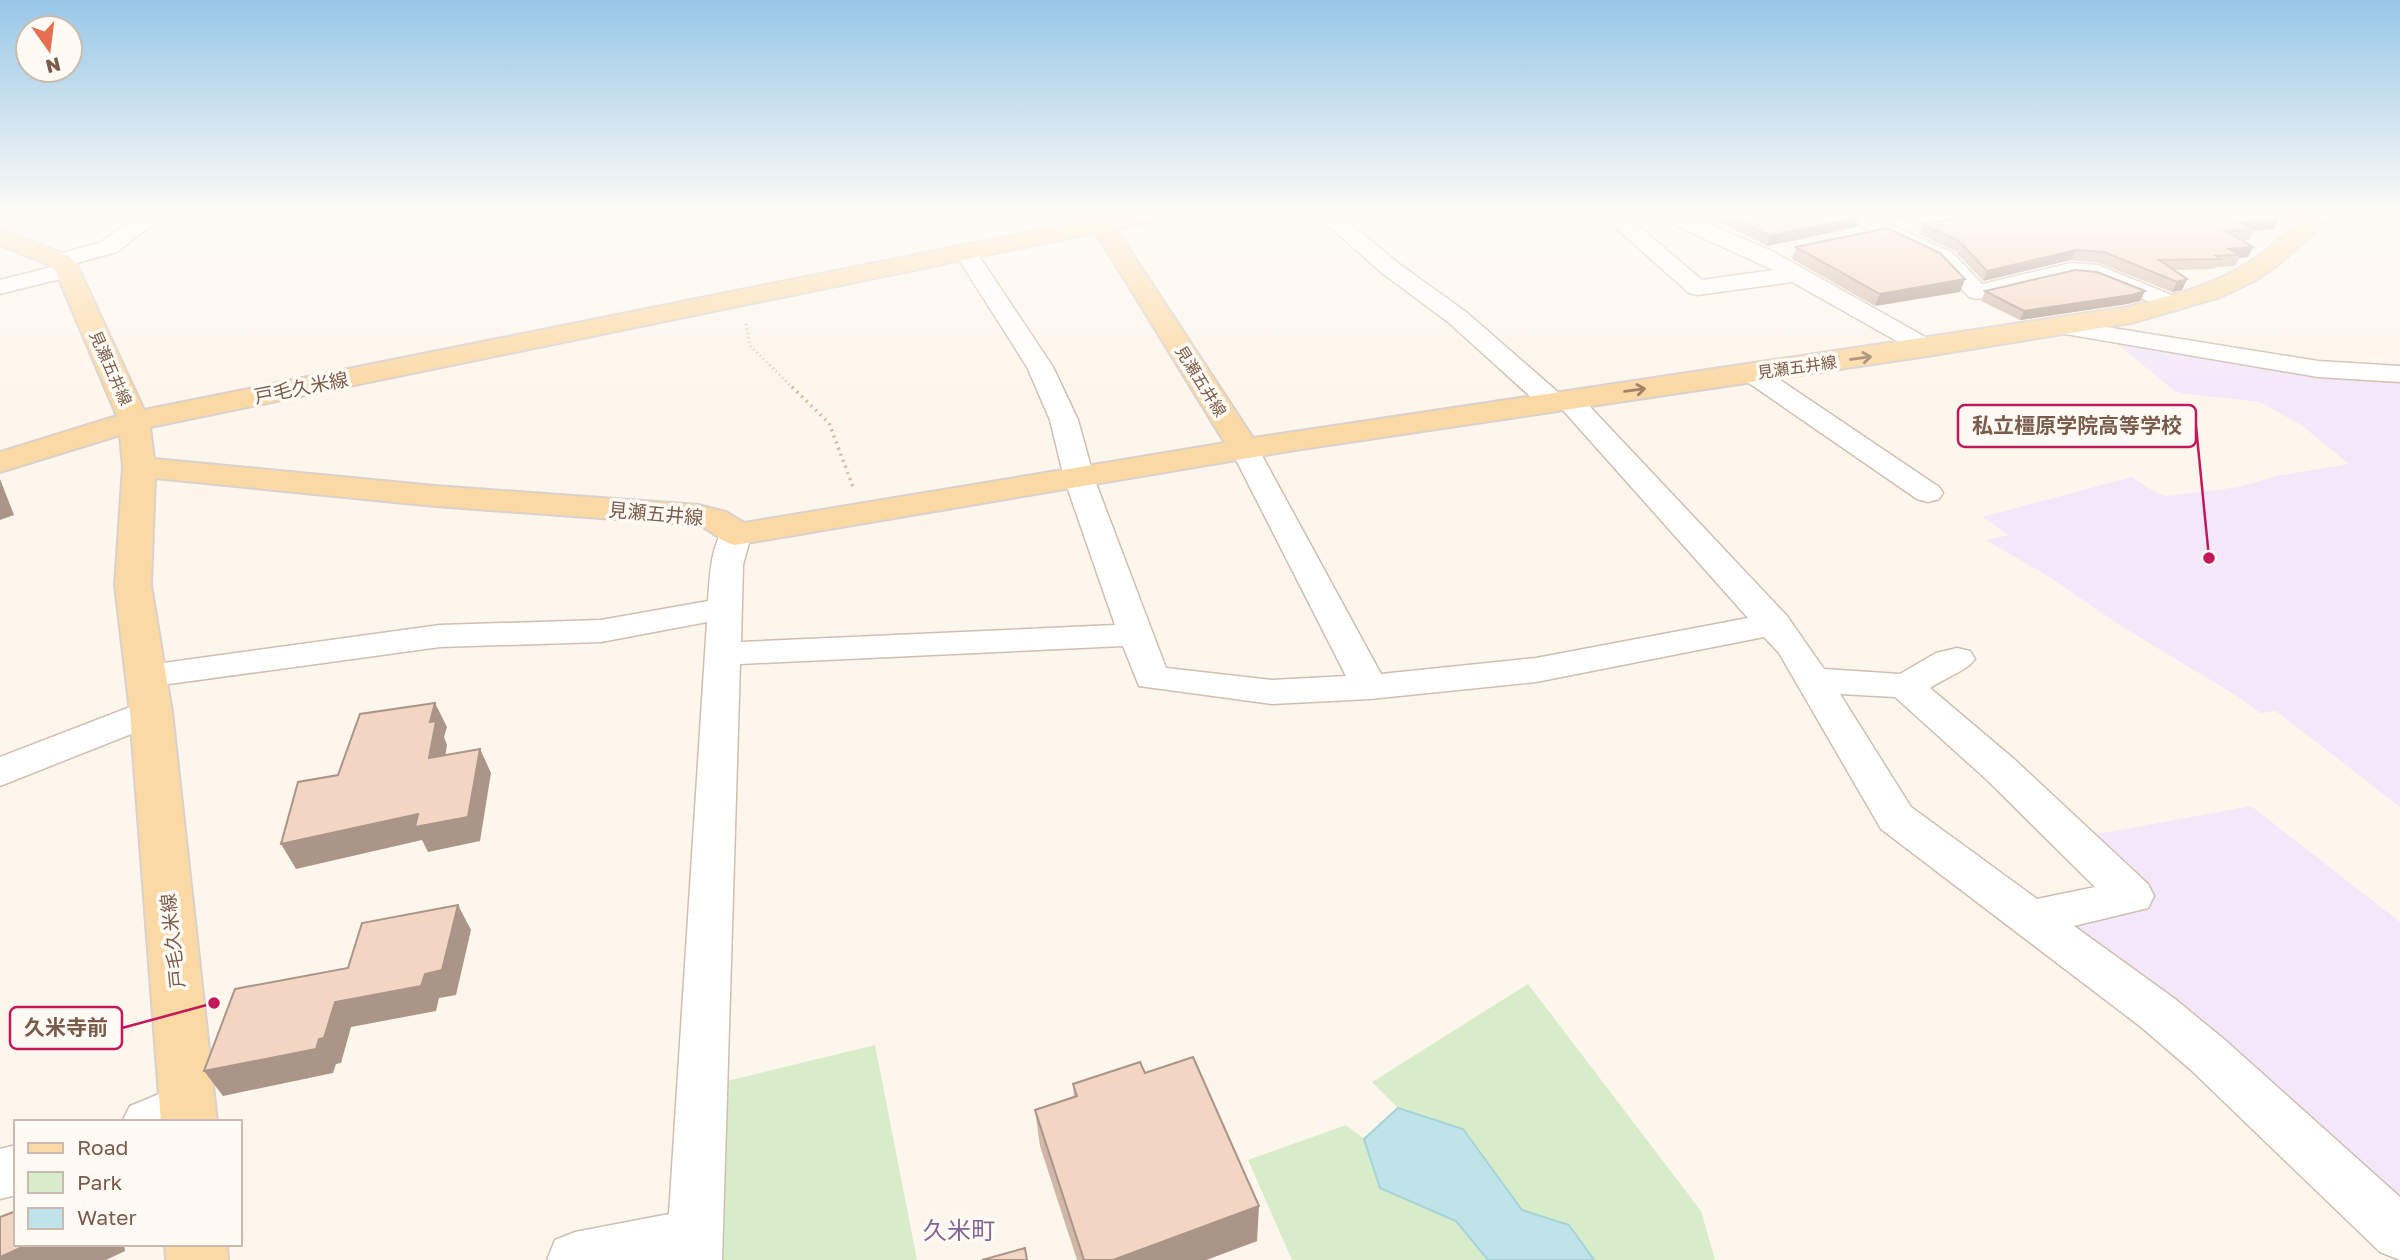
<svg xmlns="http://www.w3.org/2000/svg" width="2400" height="1260" viewBox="0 0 2400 1260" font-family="'Golos Text','Noto Sans JP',sans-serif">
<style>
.education{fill:#f3e8fa}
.green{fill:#d8ecc9}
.water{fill:#bfe3e8;stroke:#a5d3da;stroke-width:2}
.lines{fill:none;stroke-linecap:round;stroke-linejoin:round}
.minor-casing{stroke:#d1beb0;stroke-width:3}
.major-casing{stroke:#dad1cd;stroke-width:4}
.path-far1{stroke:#d9b8a5;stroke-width:2.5;stroke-dasharray:1 3.5;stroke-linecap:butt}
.path{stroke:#d9b8a5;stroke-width:3.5;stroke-dasharray:2 4.5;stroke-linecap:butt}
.minor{fill:#fff;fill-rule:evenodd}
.major{fill:#fbd9a5;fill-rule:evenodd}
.wall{fill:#d1b7a8}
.shaded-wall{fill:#aa9588}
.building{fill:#f3d5c3;stroke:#aa9588;stroke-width:2}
.oneway{stroke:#a18267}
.labels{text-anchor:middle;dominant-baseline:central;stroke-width:7;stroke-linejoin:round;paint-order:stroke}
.far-street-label{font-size:16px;fill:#7a5c4d;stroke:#fffaf3}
.street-label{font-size:19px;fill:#7a5c4d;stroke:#fffaf3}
.near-neighbourhood-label{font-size:24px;fill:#846695;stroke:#fffaf3}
.leader{fill:none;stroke:#c2185b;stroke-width:2.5}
.callout-dot{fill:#c2185b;stroke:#fffaf3;stroke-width:2.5}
.callout{fill:#fffaf3;stroke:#c2185b;stroke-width:2.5}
.callout-label{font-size:21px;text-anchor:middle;font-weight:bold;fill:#7a5c4d}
</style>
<rect width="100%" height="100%" fill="#fdf6ec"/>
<path class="education" d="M 2111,339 L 2400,381 L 2400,807 L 2276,711 L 2260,713 L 2237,696 L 2121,626 L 2049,577 L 1986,540 L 2009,535 L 1982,517 L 2132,477 L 2158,494 L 2168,496 L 2239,487 L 2277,476 L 2349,464 L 2301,425 L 2260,402 L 2187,394 L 2175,391 Z
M 2251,806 L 2400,922 L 2400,1198 L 2199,1017 L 2067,921 L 2154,900 L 2087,836 Z"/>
<path class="green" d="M 1528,984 L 1701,1211 L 1715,1260 L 1594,1260 L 1569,1225 L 1522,1211 L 1463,1129 L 1398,1108 L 1372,1082 Z
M 875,1045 L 917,1260 L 720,1260 L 727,1081 Z
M 1346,1125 L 1364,1139 L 1380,1188 L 1456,1221 L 1488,1260 L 1292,1260 L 1248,1160 Z"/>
<path class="water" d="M 1398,1108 L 1463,1129 L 1522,1210 L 1569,1225 L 1594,1260 L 1488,1260 L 1456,1221 L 1380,1188 L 1364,1139 Z"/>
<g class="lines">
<defs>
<path id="minor" d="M 142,213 L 167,213 L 117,252 L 73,264 L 79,270 L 76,275 L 0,294 L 0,280 L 55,266 L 49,261 L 52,256 L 101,242 Z
M 377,213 L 445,213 L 441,217 L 434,219 L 381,220 Z
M 1314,213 L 1338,213 L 1398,263 L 1466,312 L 1560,394 L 1568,392 L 1578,394 L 1787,616 L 1824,669 L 1900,674 L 1936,653 L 1957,648 L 1970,651 L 1975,659 C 1968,670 1943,679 1930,688 L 2014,759 L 2148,884 L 2154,896 L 2148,908 L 2074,926 L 2175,999 L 2225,1040 L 2400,1197 L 2400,1260 L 2380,1252 L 2191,1070 L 2141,1027 L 1881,829 L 1779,653 L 1764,637 L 1536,682 L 1370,699 L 1272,704 L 1139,686 L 1123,646 L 740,664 L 722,1260 L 547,1260 L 555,1240 L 575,1232 L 669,1214 L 707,622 L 601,642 L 440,647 L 147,687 L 134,683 L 129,675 L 134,667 L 440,625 L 601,620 L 708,601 C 710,577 710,549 724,528 L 735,525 L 746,528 L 751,535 L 743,565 L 741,642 L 1115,625 L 1064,478 L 1050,420 L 1027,367 L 954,252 L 957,247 L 973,247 L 1053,367 L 1078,420 L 1094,478 L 1166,668 L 1272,680 L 1346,676 L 1231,450 L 1235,444 L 1245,441 L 1255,444 L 1259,450 L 1381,674 L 1536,658 L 1748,618 L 1561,408 L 1553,410 L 1543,408 L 1448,322 L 1382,273 ZM 1840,694 L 1895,697 L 1986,779 L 2095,887 L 2037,899 L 1911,807 Z
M 1599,213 L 1623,213 L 1702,280 L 1773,270 L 1657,217 L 1653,213 L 1682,213 L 1772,251 L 1936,343 L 1940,348 L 1936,353 L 1927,356 L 1918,353 L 1792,282 L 1697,295 L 1689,293 Z
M 1838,213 L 1866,213 L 1953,253 L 1982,284 L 2071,263 L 2098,265 L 2181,299 L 2184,304 L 2181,309 L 2172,311 L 2094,279 L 2071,277 L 1977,299 L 1969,297 L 1937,263 L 1842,217 Z
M 2063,320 L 2318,361 L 2400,366 L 2400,382 L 2318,377 L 2054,332 L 2051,327 L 2054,322 Z
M 1752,365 L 1761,367 L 1939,487 L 1943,493 L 1939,499 L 1928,502 L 1917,499 L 1743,379 L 1739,373 L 1743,367 Z
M 151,699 L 164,703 L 170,712 L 164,721 L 0,786 L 0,757 Z
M 188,1082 L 206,1089 L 213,1105 L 206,1121 L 122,1122 L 130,1106 Z
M 16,1145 L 16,1195 L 0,1199 L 0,1149 Z"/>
<path id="major" d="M 1070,213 L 1097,213 L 1103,217 L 1124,213 L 1170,213 L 1166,218 L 1116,229 L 1253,438 L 2128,307 C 2164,297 2203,289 2236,270 C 2263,256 2286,233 2309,213 L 2335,213 L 2279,264 L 2254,281 L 2220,297 L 2131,323 L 1927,356 L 1295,450 L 735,545 C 720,542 713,530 698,525 L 435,506 L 155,478 L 151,585 L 172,712 L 217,1122 L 161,1122 L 130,712 L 115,585 L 123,467 L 120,435 L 0,472 L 0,452 L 117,416 L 56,272 L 51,266 L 0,245 L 0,229 L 69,256 L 77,265 L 144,410 L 1079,222 ZM 1094,233 L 1103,244 L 1225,443 L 744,523 L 726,512 L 698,505 L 435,486 L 154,459 L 150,427 Z
M 165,1244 L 227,1244 L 228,1260 L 166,1260 Z"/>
</defs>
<use href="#minor" class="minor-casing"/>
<use href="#major" class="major-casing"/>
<path class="path-far1" d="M 746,324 L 750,346 L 793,388"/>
<path class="path" d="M 792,387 L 829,423 L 853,487"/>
<use href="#minor" class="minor"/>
<use href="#major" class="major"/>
</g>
<path class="wall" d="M 1702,213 L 1852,213 L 1857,227 L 1767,246 Z
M 1872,213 L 1940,213 L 1889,220 Z
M 2292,213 L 2277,218 L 2279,219 L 2274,229 L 2253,231 L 2249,240 L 2242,240 L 2253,247 L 2248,257 L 2239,258 L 2235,266 L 2216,267 L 2215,269 L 2174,270 L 2187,279 L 2182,290 L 2172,292 L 2099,263 L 2071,260 L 1983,281 L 1955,251 L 1919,234 L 1922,224 Z
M 1796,247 L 1960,292 L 1875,306 L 1792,259 Z
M 1985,291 L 2145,291 L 2140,301 L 2127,304 L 2020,320 L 1981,301 Z
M 1145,1073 L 1257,1241 L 1206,1260 L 1077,1260 L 1040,1146 L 1035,1110 L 1074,1097 L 1073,1084 Z"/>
<path class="shaded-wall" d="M 1892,213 L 1940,213 L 1889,220 Z
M 2268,213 L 2292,213 L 2272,220 L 2279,219 L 2274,229 L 2253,231 L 2254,230 L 2240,223 Z
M 1860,217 L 1857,227 L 1767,246 L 1770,236 Z
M 2253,247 L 2248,257 L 2239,258 L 2240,255 L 2229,249 Z
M 2076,250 L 2071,260 L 1983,281 L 1987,271 Z
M 1965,279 L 1960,292 L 1875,306 L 1880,294 Z
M 2187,279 L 2182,290 L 2172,292 L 2177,282 Z
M 2145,291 L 2140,301 L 2127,304 L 2020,320 L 2024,311 Z
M 0,479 L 14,515 L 0,520 Z
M 435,703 L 447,727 L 444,737 L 447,745 L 441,782 L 429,758 L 430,722 Z
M 480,749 L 491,773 L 480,841 L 428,852 L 422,840 L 296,869 L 281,844 Z
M 458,905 L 471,930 L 456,995 L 439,998 L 436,1011 L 351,1027 L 341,1063 L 336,1064 L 333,1073 L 223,1096 L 204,1071 L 319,1039 L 335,1002 L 425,974 Z
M 1259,1206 L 1257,1241 L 1206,1260 L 1113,1260 Z
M 29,1244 L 124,1244 L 125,1251 L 106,1260 L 0,1260 L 0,1257 Z"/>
<path class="building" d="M 1724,213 L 1852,213 L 1860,217 L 1770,236 Z
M 1996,213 L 2268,213 L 2266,214 L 2279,219 L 2240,223 L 2254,230 L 2226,231 L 2253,247 L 2229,249 L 2240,255 L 2216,256 L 2220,259 L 2159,260 L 2187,279 L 2177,282 L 2104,252 L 2076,250 L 1987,271 L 1959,241 L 1922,224 Z
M 1887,228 L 1940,253 L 1965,279 L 1880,294 L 1796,247 Z
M 2075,270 L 2097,272 L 2145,291 L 2132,295 L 2024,311 L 1985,291 Z
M 435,703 L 430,722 L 436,721 L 429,758 L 480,749 L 468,817 L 415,827 L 418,814 L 281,844 L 298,782 L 338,775 L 360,714 Z
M 458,905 L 442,970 L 425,974 L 421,986 L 335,1002 L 324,1038 L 319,1039 L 316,1049 L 204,1071 L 235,989 L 348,968 L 362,923 Z
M 1193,1057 L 1259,1206 L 1113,1260 L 1084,1260 L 1035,1110 L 1077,1096 L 1073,1084 L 1140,1062 L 1145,1073 Z
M 16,1211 L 16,1244 L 29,1244 L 0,1257 L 0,1217 Z
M 1025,1248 L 1027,1260 L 982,1260 Z"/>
<defs><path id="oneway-shaft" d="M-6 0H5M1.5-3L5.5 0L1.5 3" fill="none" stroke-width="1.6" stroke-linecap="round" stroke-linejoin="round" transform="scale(1.75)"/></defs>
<g class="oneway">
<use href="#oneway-shaft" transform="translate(1861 358) rotate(-8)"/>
<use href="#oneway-shaft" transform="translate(1635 390) rotate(-8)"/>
</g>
<linearGradient id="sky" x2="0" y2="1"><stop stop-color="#97c7e8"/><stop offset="0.55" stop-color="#fefbf6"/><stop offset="1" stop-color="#fefbf6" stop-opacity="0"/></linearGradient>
<rect width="2400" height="389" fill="url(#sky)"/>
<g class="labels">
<g class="far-street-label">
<text transform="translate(1797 367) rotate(-8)">見瀬五井線</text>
<text transform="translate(111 368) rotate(66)">見瀬五井線</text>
<text transform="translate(1201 381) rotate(58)">見瀬五井線</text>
</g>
<g class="street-label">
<text transform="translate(301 387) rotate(-11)">戸毛久米線</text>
<text transform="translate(656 513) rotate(5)">見瀬五井線</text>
<text transform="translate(172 941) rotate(-96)">戸毛久米線</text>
</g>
<g class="near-neighbourhood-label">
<text x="959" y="1229">久米町</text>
</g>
</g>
<path class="leader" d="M2209 558L2196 426M214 1003L122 1028"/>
<g class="callout-dot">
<circle cx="2209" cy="558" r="7"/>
<circle cx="214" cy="1003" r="7"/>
</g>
<g class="callout">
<rect x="1958" y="405" width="238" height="42" rx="7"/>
<rect x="10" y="1007" width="112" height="42" rx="7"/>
</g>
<g class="callout-label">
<text x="2077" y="433">私立橿原学院高等学校</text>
<text x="66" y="1035">久米寺前</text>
</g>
<rect x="14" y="1120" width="228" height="126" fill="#fffaf3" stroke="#cabbb1" stroke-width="2"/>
<rect x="28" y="1143" width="35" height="10" fill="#fbd9a5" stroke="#cabbb1" stroke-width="2"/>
<text x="77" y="1155" font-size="21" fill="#7a5c4d">Road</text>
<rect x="28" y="1172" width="35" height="21" fill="#d8ecc9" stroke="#cabbb1" stroke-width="2"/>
<text x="77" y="1190" font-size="21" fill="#7a5c4d">Park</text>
<rect x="28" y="1208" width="35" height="21" fill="#bfe3e8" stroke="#cabbb1" stroke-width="2"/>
<text x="77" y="1225" font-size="21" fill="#7a5c4d">Water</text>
<g transform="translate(49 49) rotate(166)"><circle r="33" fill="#fffaf3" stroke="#cabbb1" stroke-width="2"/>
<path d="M0-5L12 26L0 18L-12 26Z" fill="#e76f51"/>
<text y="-10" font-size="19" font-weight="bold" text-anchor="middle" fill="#7a5c4d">N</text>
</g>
</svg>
